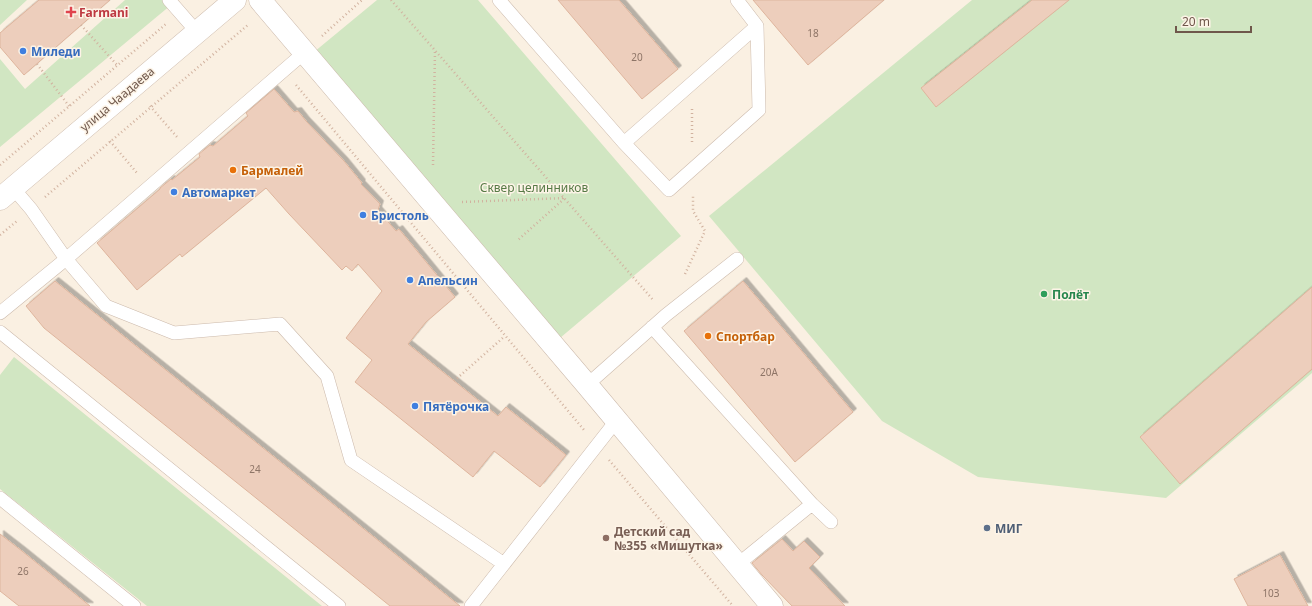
<svg xmlns="http://www.w3.org/2000/svg" width="1312" height="606" viewBox="0 0 1312 606" font-family="'Noto Sans',sans-serif">
<style>
.green{fill:#d1e6c2}
.building{fill:#edcebc;stroke:#deb59d;filter:url(#shadow)}
.lines{fill:none;stroke-linecap:round;stroke-linejoin:round}
.service-casing{stroke:#ccbaac;stroke-width:14}
.minor-casing{stroke:#ccbaac;stroke-width:23}
.tertiary-casing{stroke:#ccbaac;stroke-width:23}
.path{stroke:#d1b29f;stroke-width:2.5;stroke-dasharray:1 3;stroke-linecap:butt}
.service{stroke:#fff;stroke-width:13}
.minor{stroke:#fff;stroke-width:22}
.tertiary{stroke:#fff;stroke-width:22}
.health-dot{fill:#e0444e;stroke:#fdf4e7;stroke-width:1.5}
.shop-dot{fill:#3f7fe0;stroke:#fdf4e7;stroke-width:1.5}
.food-dot{fill:#e8710a;stroke:#fdf4e7;stroke-width:1.5}
.leisure-dot{fill:#2e9e5b;stroke:#fdf4e7;stroke-width:1.5}
.service-dot{fill:#5c6f8a;stroke:#fdf4e7;stroke-width:1.5}
.education-dot{fill:#8d6e63;stroke:#fdf4e7;stroke-width:1.5}
.labels{text-anchor:middle;dominant-baseline:central;stroke-width:3;stroke-linejoin:round;paint-order:stroke}
.number-label{font-size:10px;fill:#8e7567}
.health-label{font-size:12px;font-weight:bold;fill:#be3a42;stroke:#fdf4e7;text-anchor:start}
.shop-label{font-size:12px;font-weight:bold;fill:#366cbe;stroke:#fdf4e7;text-anchor:start}
.street-label{font-size:12px;fill:#6f574b;stroke:#fdf4e7}
.food-label{font-size:12px;font-weight:bold;fill:#c56008;stroke:#fdf4e7;text-anchor:start}
.park-label{font-size:12px;fill:#577a46;stroke:#fdf4e7}
.leisure-label{font-size:12px;font-weight:bold;fill:#27864d;stroke:#fdf4e7;text-anchor:start}
.service-label{font-size:12px;font-weight:bold;fill:#4e5e75;stroke:#fdf4e7;text-anchor:start}
.education-label{font-size:12px;font-weight:bold;fill:#785e54;stroke:#fdf4e7;text-anchor:start}
</style>
<defs>
<filter id="shadow"><feDropShadow dx="3.5" dy="-3.5" stdDeviation="0" flood-color="#0004"/></filter>
</defs>
<rect width="100%" height="100%" fill="#faf0e2"/>
<path class="green" d="M 0,0 L 27,0 L 0,25 Z
M 125,0 L 177,0 L 0,147 L 0,59 L 25,89 Z
M 377,0 L 478,0 L 681,236 L 560,338 L 314,52 Z
M 972,0 L 1312,0 L 1312,373 L 1166,498 L 978,477 L 882,421 L 709,216 Z
M 14,357 L 322,606 L 147,606 L 0,489 L 0,375 Z"/>
<path class="building" d="M 39,0 L 110,0 L 24,75 L 0,47 L 0,33 Z
M 558,0 L 619,0 L 678,69 L 642,99 Z
M 753,0 L 884,0 L 808,65 Z
M 1032,0 L 1069,0 L 936,107 L 921,88 Z
M 274,89 L 294,112 L 298,111 L 306,121 L 344,161 L 362,183 L 361,184 L 380,204 L 378,210 L 396,231 L 399,229 L 455,297 L 426,322 L 408,344 L 498,416 L 506,407 L 566,455 L 540,487 L 494,451 L 473,477 L 355,382 L 372,360 L 346,338 L 382,291 L 358,264 L 352,271 L 346,266 L 342,270 L 289,214 L 266,188 L 182,257 L 180,254 L 137,290 L 97,243 L 160,189 L 160,188 L 171,179 L 172,180 L 200,157 L 199,154 L 210,145 L 213,146 L 248,116 L 246,113 Z
M 55,281 L 460,606 L 390,606 L 337,563 L 44,328 L 26,306 Z
M 743,281 L 853,412 L 795,462 L 684,331 Z
M 1312,287 L 1312,369 L 1180,484 L 1140,437 Z
M 0,534 L 22,551 L 90,606 L 19,606 L 0,591 Z
M 782,539 L 793,551 L 804,541 L 820,557 L 809,568 L 845,606 L 792,606 L 762,575 L 752,563 Z
M 1280,555 L 1308,606 L 1248,606 L 1234,579 Z"/>
<g class="lines">
<defs>
<path id="service" d="M 169,0 L 197,32
M 499,0 L 624,143 L 669,190 L 759,110 L 757,26 L 737,0
M 624,143 L 757,26
M 13,188 L 31,209 L 66,259 L 305,52
M 0,313 L 66,259 L 106,306 L 174,333 L 280,324 L 327,376 L 351,460 L 504,564
M 652,327 L 812,504
M 0,332 L 339,606
M 587,385 L 666,315 L 737,259
M 0,498 L 134,606
M 737,565 L 812,504 L 831,522
M 471,606 L 616,421"/>
<path id="minor" d="M 260,0 L 587,385 L 772,606"/>
<path id="tertiary" d="M 0,199 L 235,0"/>
</defs>
<use href="#service" class="service-casing"/>
<use href="#minor" class="minor-casing"/>
<use href="#tertiary" class="tertiary-casing"/>
<path class="path" d="M 391,0 L 654,301
M 81,25 L 117,65
M 322,36 L 362,0
M 37,64 L 69,106
M 296,85 L 584,430
M 150,106 L 177,137
M 692,109 L 692,142
M 110,141 L 137,173
M 0,165 L 166,24
M 433,165 L 435,50
M 45,197 L 249,24
M 462,202 L 565,198 L 518,240
M 0,235 L 17,221
M 685,274 L 705,231 L 693,211 L 693,195
M 454,381 L 505,336
M 609,460 L 733,606"/>
<use href="#service" class="service"/>
<use href="#minor" class="minor"/>
<use href="#tertiary" class="tertiary"/>
</g>
<path class="health-dot" d="M69 6h4v4h4v4h-4v4h-4v-4h-4v-4h4z"/>
<g class="shop-dot">
<circle cx="23" cy="51" r="4"/>
<circle cx="174" cy="192" r="4"/>
<circle cx="363" cy="215" r="4"/>
<circle cx="410" cy="280" r="4"/>
<circle cx="415" cy="406" r="4"/>
</g>
<g class="food-dot">
<circle cx="233" cy="170" r="4"/>
<circle cx="708" cy="336" r="4"/>
</g>
<circle class="leisure-dot" cx="1044" cy="294" r="4"/>
<circle class="service-dot" cx="987" cy="528" r="4"/>
<circle class="education-dot" cx="606" cy="538" r="4"/>
<g class="labels">
<g class="number-label">
<text x="813" y="33">18</text>
<text x="637" y="57">20</text>
<text x="769" y="372">20А</text>
<text x="255" y="469">24</text>
<text x="23" y="571">26</text>
<text x="1271" y="593">10З</text>
</g>
<g class="health-label">
<text x="79" y="12">Farmani</text>
</g>
<g class="shop-label">
<text x="31" y="51">Миледи</text>
<text x="182" y="192">Автомаркет</text>
<text x="371" y="215">Бристоль</text>
<text x="418" y="280">Апельсин</text>
<text x="423" y="406">Пятёрочка</text>
</g>
<g class="street-label">
<text transform="translate(117 99) rotate(-40)">улица Чаадаева</text>
</g>
<g class="food-label">
<text x="241" y="170">Бармалей</text>
<text x="716" y="336">Спортбар</text>
</g>
<g class="park-label">
<text x="534" y="187">Сквер целинников</text>
</g>
<g class="leisure-label">
<text x="1052" y="294">Полёт</text>
</g>
<g class="service-label">
<text x="995" y="528">МИГ</text>
</g>
<g class="education-label">
<text x="614" y="531">Детский сад<tspan x="614" dy="14">№355 «Мишутка»</tspan></text>
</g>
</g>
<path d="M1176 26v6h75v-6" fill="none" stroke="#6f574b" stroke-width="2"/>
<text x="1182" y="26" font-size="12" fill="#6f574b" stroke="#fdf4e7" stroke-width="3" paint-order="stroke">20 m</text>
</svg>
